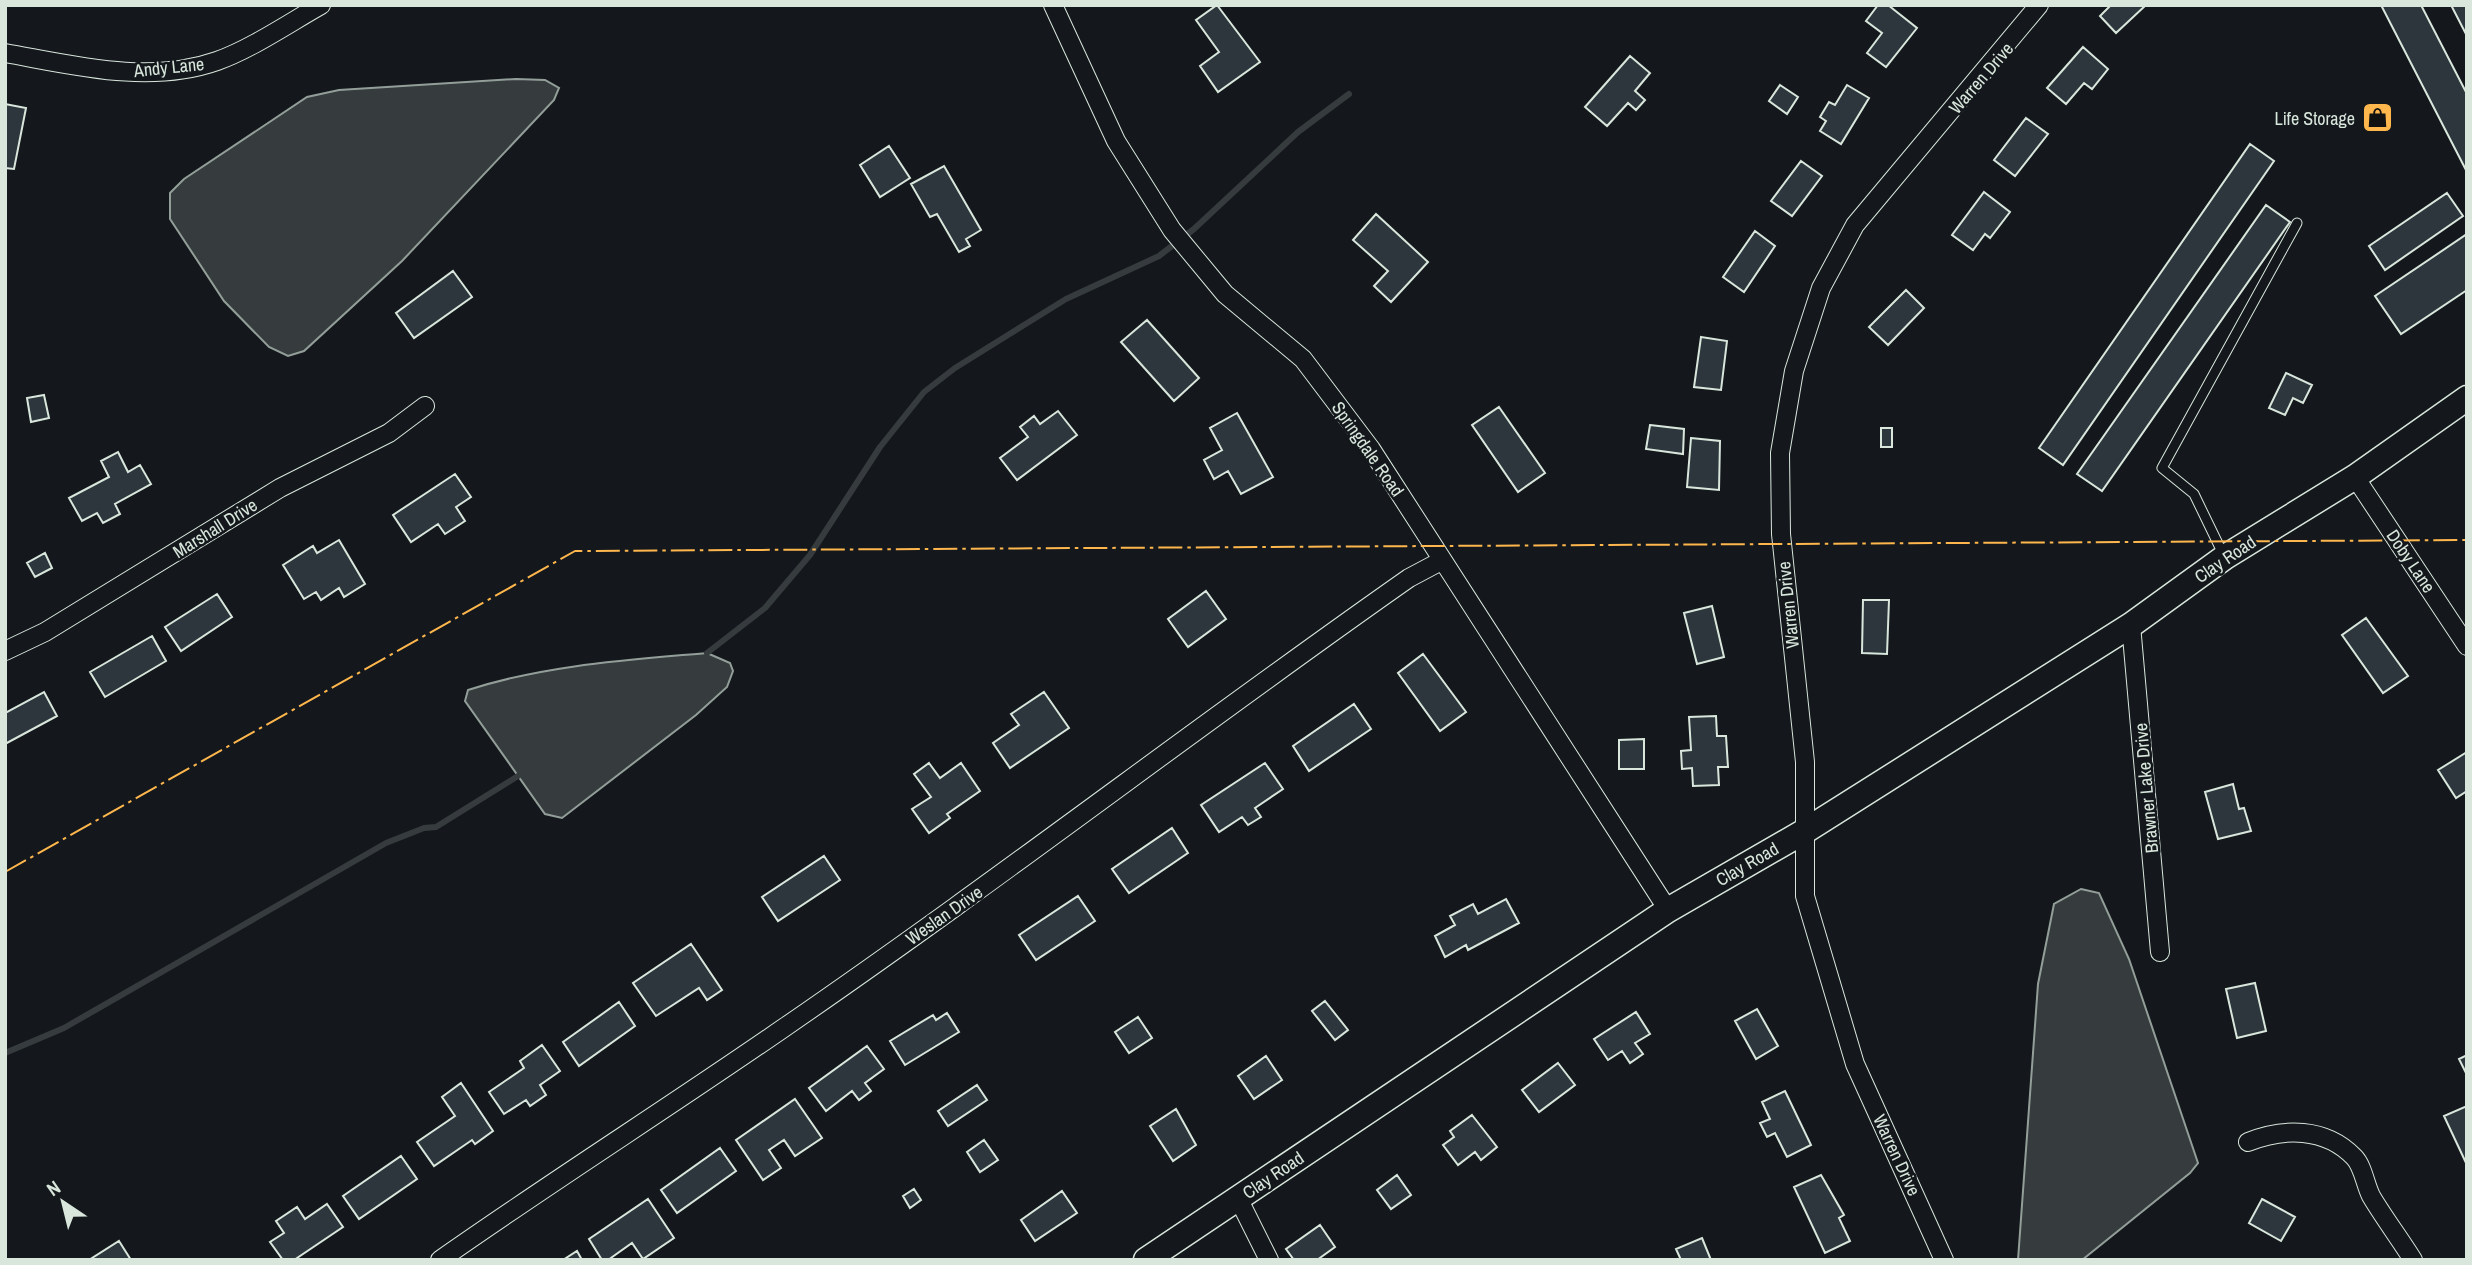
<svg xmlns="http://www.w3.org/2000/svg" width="2472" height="1265" viewBox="0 0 2472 1265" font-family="'Archivo Narrow',sans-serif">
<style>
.water{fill:#363b3e;stroke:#939e99;stroke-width:2}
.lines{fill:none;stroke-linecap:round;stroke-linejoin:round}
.stream{stroke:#363b3e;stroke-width:6}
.building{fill:#2c363c;stroke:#d8e6dc;stroke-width:2}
.lane-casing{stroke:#d8e6dc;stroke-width:11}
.street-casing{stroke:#d8e6dc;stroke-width:20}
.secondary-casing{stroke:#d8e6dc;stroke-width:27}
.lane{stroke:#14181c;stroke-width:9}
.street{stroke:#14181c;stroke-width:18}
.secondary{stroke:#14181c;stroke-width:24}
.power{stroke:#ffb74d;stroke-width:2;stroke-dasharray:24 5 3.5 5;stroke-linecap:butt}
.labels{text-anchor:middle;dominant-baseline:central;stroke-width:5;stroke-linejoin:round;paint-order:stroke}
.street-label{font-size:18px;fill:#d8e6dc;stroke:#14181c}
.poi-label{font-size:18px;fill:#d8e6dc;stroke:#14181c;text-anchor:end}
</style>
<rect width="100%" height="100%" fill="#14181c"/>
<path class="water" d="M 516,79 L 545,80 L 559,88 L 554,100 L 402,261 L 304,351 L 288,356 L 269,347 L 224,301 L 170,219 L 170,193 L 184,179 L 307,97 L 339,90 Z
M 707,653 L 730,663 L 733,671 L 727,687 L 696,715 L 562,818 L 545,814 L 465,701 L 468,690 C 545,665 628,660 707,653 Z
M 2081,889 L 2099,893 L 2129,959 L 2198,1163 L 2190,1173 L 2082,1260 L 2018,1260 L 2038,984 L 2054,904 Z"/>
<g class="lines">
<path class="stream" d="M 707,653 L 765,608 L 810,555 L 880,447 L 924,392 L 955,368 L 1066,299 L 1159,256 L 1194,229 L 1298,132 L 1349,94
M 5,1053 L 64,1028 L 386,843 L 424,828 L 436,827 L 518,776"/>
</g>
<path class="building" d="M 1217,5 L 1260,62 L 1218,92 L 1200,66 L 1219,52 L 1196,20 Z
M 1878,5 L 1888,5 L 1917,28 L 1886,67 L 1867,53 L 1882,33 L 1866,21 Z
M 2111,5 L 2146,5 L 2116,33 L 2100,16 Z
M 2381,5 L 2421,5 L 2467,94 L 2467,172 Z
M 2451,5 L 2467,5 L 2467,36 Z
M 2083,47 L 2108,69 L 2092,89 L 2084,83 L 2066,104 L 2047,88 Z
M 1630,56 L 1650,73 L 1635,91 L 1645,100 L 1636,110 L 1628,103 L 1607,126 L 1585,107 Z
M 1780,85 L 1798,97 L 1787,114 L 1769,101 Z
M 1847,85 L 1869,98 L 1841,144 L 1820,131 L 1826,121 L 1820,117 L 1829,102 L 1835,105 Z
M 5,104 L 26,108 L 14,169 L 5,168 Z
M 2026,118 L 2048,134 L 2015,176 L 1994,160 Z
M 2250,144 L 2274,161 L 2063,465 L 2039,448 Z
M 889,146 L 910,178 L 880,197 L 860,165 Z
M 1801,161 L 1822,176 L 1792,216 L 1771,201 Z
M 944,166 L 981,230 L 966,239 L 970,246 L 959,252 L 937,214 L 930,217 L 911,184 Z
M 1984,192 L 2010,212 L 1990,238 L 1985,234 L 1973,250 L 1952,235 Z
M 2447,193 L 2463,216 L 2385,270 L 2369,246 Z
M 2266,205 L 2290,222 L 2102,491 L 2077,474 Z
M 1376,214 L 1428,262 L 1391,302 L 1374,286 L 1388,271 L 1353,240 Z
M 1755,231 L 1775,246 L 1744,292 L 1723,277 Z
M 2467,234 L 2467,290 L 2401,334 L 2375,296 Z
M 453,271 L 472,297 L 414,338 L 396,313 Z
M 1906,290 L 1924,308 L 1888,345 L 1869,327 Z
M 1147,320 L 1199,378 L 1174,401 L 1121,342 Z
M 1701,337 L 1727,341 L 1721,390 L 1694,387 Z
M 2286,373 L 2312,385 L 2303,403 L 2293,398 L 2285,415 L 2269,408 Z
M 44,395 L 49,418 L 31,422 L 27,398 Z
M 1499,407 L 1545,473 L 1518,492 L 1472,425 Z
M 1058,411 L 1077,435 L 1017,480 L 1000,458 L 1028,437 L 1020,427 L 1034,416 L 1040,424 Z
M 1237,413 L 1273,477 L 1241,494 L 1228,471 L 1214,479 L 1204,460 L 1222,450 L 1210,428 Z
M 1650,425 L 1684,429 L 1683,454 L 1646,449 Z
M 1881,428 L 1892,428 L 1892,447 L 1881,447 Z
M 1691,438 L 1720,441 L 1719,490 L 1687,487 Z
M 118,452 L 128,472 L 140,465 L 151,484 L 115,504 L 120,514 L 103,523 L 97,513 L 82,521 L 69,498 L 109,477 L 101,461 Z
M 455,474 L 471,497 L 456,507 L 465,521 L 445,534 L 438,524 L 411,542 L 393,515 Z
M 339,540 L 365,584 L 344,597 L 339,588 L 321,600 L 316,592 L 304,599 L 283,565 L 313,546 L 317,553 Z
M 45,553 L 52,568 L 35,577 L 27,563 Z
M 1206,591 L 1226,619 L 1188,647 L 1168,619 Z
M 217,594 L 232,617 L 181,651 L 165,627 Z
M 1863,600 L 1889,600 L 1887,654 L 1862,653 Z
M 1712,606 L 1724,657 L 1697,664 L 1684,613 Z
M 2366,618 L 2408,676 L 2383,693 L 2342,635 Z
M 152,636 L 166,661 L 105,697 L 90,672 Z
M 1423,654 L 1466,712 L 1440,731 L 1398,673 Z
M 44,692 L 57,716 L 5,744 L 5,713 Z
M 1044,692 L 1069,728 L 1010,768 L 993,743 L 1019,725 L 1011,714 Z
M 1354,704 L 1371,729 L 1309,771 L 1293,746 Z
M 1716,716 L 1717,736 L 1726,736 L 1728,767 L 1718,767 L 1719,785 L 1693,786 L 1692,768 L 1682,769 L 1681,751 L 1691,750 L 1689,717 Z
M 1644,739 L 1644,769 L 1619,769 L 1619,740 Z
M 2467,752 L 2467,791 L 2456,798 L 2438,770 Z
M 929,763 L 940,778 L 961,763 L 980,791 L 947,814 L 950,818 L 929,833 L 912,809 L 931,797 L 914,774 Z
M 1265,763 L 1283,789 L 1255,808 L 1261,817 L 1248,825 L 1242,817 L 1219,832 L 1201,805 Z
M 2233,784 L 2239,809 L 2244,808 L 2251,831 L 2218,839 L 2205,792 Z
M 1172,828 L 1188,853 L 1129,893 L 1112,869 Z
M 824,856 L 840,880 L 778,921 L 762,897 Z
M 1078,896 L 1095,921 L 1036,960 L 1019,935 Z
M 1506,899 L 1519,923 L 1468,950 L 1466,945 L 1445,957 L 1435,936 L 1455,925 L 1450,916 L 1473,904 L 1478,914 Z
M 691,944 L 722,990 L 707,1000 L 699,988 L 656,1016 L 633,983 Z
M 2255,983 L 2266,1031 L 2237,1038 L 2226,989 Z
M 1325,1001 L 1348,1030 L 1335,1040 L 1312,1011 Z
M 619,1002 L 635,1026 L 579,1066 L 563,1042 Z
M 1757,1009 L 1778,1046 L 1756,1059 L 1735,1021 Z
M 1636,1012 L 1650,1034 L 1635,1043 L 1643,1054 L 1630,1063 L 1622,1051 L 1608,1060 L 1594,1039 Z
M 947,1013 L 959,1032 L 905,1065 L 890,1041 L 933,1015 L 936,1020 Z
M 1138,1017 L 1152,1038 L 1129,1053 L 1115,1032 Z
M 542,1045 L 560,1071 L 540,1085 L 546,1095 L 530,1106 L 526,1100 L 504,1114 L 489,1092 L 524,1068 L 520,1061 Z
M 867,1046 L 884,1069 L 865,1083 L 871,1091 L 859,1100 L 852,1091 L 826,1111 L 809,1088 Z
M 2467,1055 L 2467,1075 L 2459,1059 Z
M 1266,1056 L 1282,1080 L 1254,1099 L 1238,1076 Z
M 1558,1063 L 1575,1085 L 1539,1112 L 1522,1090 Z
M 461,1083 L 493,1131 L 475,1144 L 472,1140 L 434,1166 L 417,1142 L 455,1116 L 442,1097 Z
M 977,1085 L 987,1100 L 948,1126 L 938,1111 Z
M 1785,1091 L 1811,1145 L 1787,1157 L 1775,1133 L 1767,1137 L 1760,1123 L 1770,1119 L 1762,1102 Z
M 795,1099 L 822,1138 L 795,1156 L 784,1140 L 769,1150 L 781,1168 L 763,1180 L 736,1140 Z
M 2467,1106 L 2467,1165 L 2444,1116 Z
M 1176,1109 L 1196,1145 L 1173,1161 L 1150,1126 Z
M 1472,1115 L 1497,1147 L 1481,1160 L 1475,1152 L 1458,1165 L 1443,1145 L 1454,1137 L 1450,1131 Z
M 984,1140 L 998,1160 L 980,1172 L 967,1152 Z
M 720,1148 L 736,1171 L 677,1213 L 661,1190 Z
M 401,1156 L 417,1179 L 359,1219 L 343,1196 Z
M 1397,1175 L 1411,1195 L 1391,1209 L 1377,1190 Z
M 1821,1175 L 1844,1215 L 1839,1218 L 1850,1241 L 1825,1253 L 1794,1187 Z
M 914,1189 L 921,1200 L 910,1208 L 903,1196 Z
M 1062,1191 L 1077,1213 L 1035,1241 L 1021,1220 Z
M 648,1199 L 674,1238 L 643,1259 L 632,1243 L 608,1260 L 602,1260 L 589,1239 Z
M 2262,1199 L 2295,1217 L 2281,1241 L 2249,1223 Z
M 327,1204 L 343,1227 L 294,1260 L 283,1260 L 270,1242 L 284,1233 L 276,1221 L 297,1207 L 305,1219 Z
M 1320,1225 L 1335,1247 L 1317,1260 L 1294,1260 L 1286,1249 Z
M 1702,1238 L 1711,1260 L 1681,1260 L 1676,1249 Z
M 119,1241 L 131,1260 L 89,1260 Z
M 577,1251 L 582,1260 L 563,1260 Z"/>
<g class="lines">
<defs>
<path id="lane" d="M 2224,556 L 2194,494 L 2162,468 L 2297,223"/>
<path id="street" d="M 1053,5 L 1116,141 L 1172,230 L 1225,294 L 1303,359 L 1371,449 L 1668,910
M 5,53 C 73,65 149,85 217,61 C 251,49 289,23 321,5
M 2355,477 L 2467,646
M 2131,625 L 2160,952
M 5,651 L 45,632 L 280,488 L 389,433 L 425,406
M 2248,1142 C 2283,1128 2325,1127 2354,1157 C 2363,1166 2365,1184 2371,1196 C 2384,1218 2400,1239 2413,1260
M 1238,1198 L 1269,1260
M 440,1260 C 554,1180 671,1106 785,1027 C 996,882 1199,725 1409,578 L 1441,561
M 1944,1260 L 1855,1064 L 1805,896 L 1805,762 L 1781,534 L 1780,453 L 1794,371 L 1821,288 L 1855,225 L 2039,5"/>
<path id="secondary" d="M 1146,1260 L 1668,910 L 1805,831 L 2131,625 L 2225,557 L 2355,477 L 2467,398"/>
</defs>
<use href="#lane" class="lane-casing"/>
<use href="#street" class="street-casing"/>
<use href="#secondary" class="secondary-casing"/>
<use href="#lane" class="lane"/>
<use href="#street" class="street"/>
<use href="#secondary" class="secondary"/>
<path class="power" d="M 5,872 L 575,551 L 2467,540"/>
</g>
<defs>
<symbol id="shop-square" viewBox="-11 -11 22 22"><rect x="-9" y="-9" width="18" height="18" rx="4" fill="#ffb74d" stroke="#14181c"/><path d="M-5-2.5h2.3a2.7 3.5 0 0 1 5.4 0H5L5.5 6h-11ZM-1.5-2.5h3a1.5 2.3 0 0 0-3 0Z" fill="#111"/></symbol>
</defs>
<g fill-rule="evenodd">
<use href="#shop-square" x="2360" y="100" width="35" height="35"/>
</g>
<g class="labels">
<g class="street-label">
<text transform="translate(169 67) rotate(-6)">Andy Lane</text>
<text transform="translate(1981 78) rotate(-49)">Warren Drive</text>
<text transform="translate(1368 449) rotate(55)">Springdale Road</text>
<text transform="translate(215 528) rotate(-32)">Marshall Drive</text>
<text transform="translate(2225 559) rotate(-34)">Clay Road</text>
<text transform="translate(2411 561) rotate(56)">Doby Lane</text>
<text transform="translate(1788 605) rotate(-96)">Warren Drive</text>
<text transform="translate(2146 788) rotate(-95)">Brawner Lake Drive</text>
<text transform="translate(1747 864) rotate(-30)">Clay Road</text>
<text transform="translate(944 915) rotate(-35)">Weslan Drive</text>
<text transform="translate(1897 1155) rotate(65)">Warren Drive</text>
<text transform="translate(1273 1175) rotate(-34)">Clay Road</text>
</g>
<g class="poi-label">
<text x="2355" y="118">Life Storage</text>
</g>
</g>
<rect width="2472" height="1265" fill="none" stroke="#d8e6dc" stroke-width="14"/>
<g transform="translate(63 1202) rotate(325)" stroke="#14181c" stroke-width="5" paint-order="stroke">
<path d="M0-5L12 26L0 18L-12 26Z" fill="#d8e6dc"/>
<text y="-10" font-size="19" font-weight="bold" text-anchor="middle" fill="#d8e6dc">N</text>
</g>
</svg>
